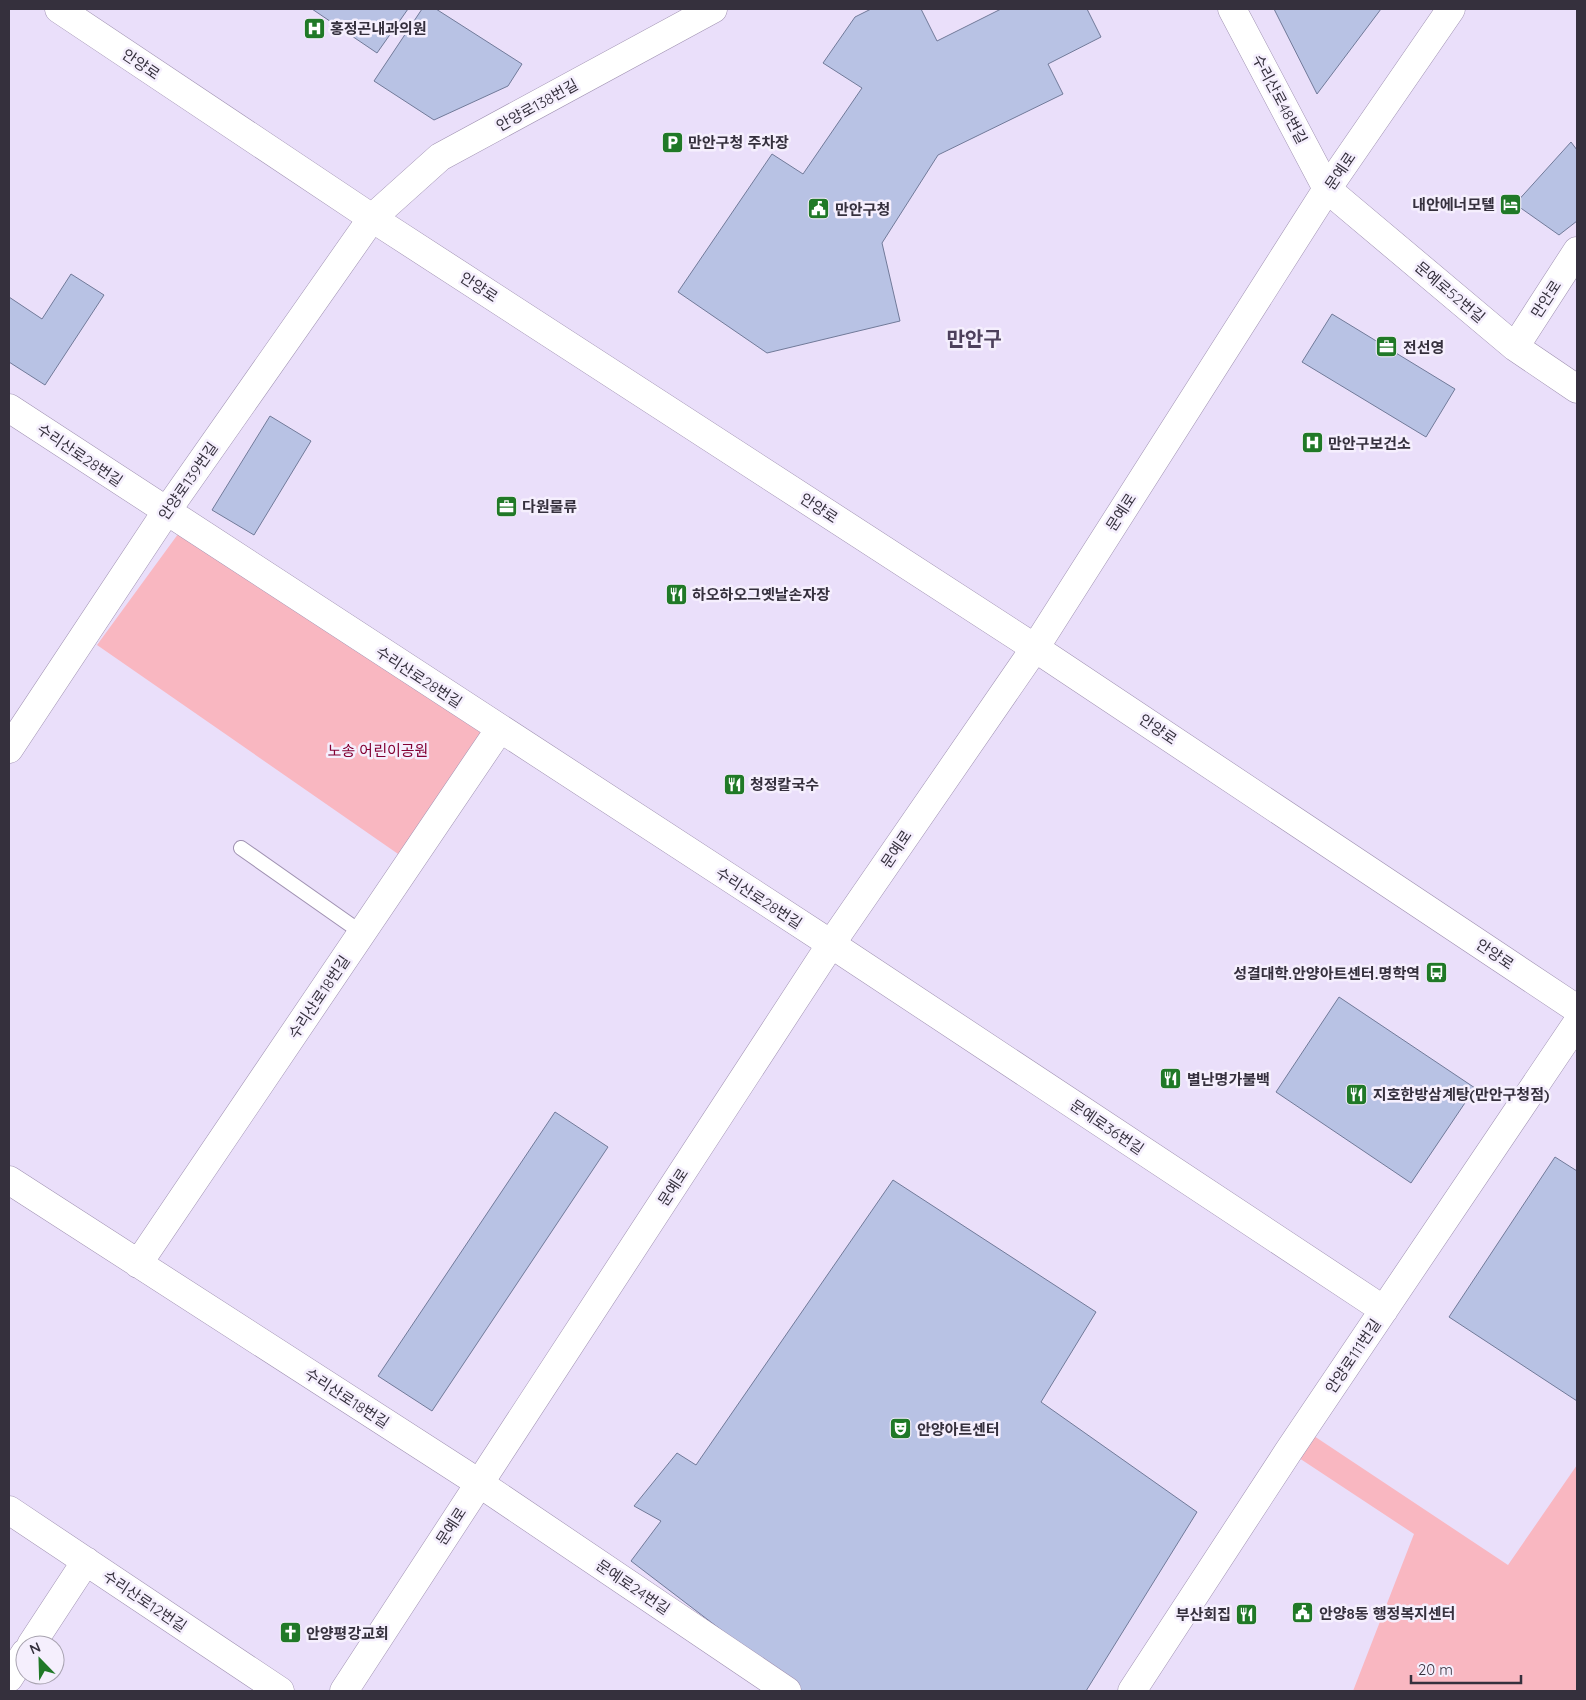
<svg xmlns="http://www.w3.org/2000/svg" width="1586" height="1700" viewBox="0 0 1586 1700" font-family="Quicksand,'Noto Sans KR',sans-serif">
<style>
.green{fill:#f9b7c1}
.building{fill:#b8c2e4;stroke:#717a99}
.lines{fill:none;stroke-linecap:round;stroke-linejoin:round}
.service-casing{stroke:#a092b2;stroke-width:16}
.minor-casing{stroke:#a092b2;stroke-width:29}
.tertiary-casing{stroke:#a092b2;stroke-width:29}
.service{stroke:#fff;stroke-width:14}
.minor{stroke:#fff;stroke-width:28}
.tertiary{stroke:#fff;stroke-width:28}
.labels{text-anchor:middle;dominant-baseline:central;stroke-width:5;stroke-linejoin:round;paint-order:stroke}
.poi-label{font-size:15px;font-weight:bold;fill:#35303d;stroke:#f5effd;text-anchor:start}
.street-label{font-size:15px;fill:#35303d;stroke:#f5effd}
.park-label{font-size:15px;fill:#820033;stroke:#f5effd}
.district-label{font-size:20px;font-weight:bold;fill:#4d405c;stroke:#f5effd}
</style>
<rect width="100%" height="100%" fill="#eadffa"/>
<path class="green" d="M 181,530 L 484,732 L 401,856 L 97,645 Z
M 1314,1436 L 1508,1565 L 1577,1465 L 1577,1691 L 1353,1691 L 1414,1534 L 1299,1458 Z"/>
<path class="building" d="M 312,9 L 408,9 L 377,53 Z
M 422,9 L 436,9 L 522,64 L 508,86 L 434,120 L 374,81 Z
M 871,9 L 921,9 L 937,41 L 1001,9 L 1087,9 L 1101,37 L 1048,64 L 1063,94 L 938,155 L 882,243 L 900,321 L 767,353 L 678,292 L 772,154 L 803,174 L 862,88 L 823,63 L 855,17 Z
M 1274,9 L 1381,9 L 1317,94 Z
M 1571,142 L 1577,150 L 1577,221 L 1559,235 L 1515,204 Z
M 71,274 L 104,295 L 45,385 L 9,362 L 9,297 L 42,319 Z
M 1332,314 L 1455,389 L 1426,437 L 1302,362 Z
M 270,416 L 311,441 L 254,535 L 212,510 Z
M 1339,997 L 1475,1088 L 1411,1183 L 1276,1092 Z
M 555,1112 L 608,1147 L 432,1411 L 378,1376 Z
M 1555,1157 L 1577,1171 L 1577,1401 L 1449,1317 Z
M 893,1180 L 1096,1312 L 1041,1402 L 1197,1512 L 1086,1691 L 801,1691 L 631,1561 L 661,1521 L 634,1506 L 677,1453 L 696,1465 Z"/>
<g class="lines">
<defs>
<path id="service" d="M 241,848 L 362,933"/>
<path id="minor" d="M 1232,9 L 1327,189 L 1515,347 L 1577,389
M 1515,347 L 1577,251
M 9,408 L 831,944 L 1384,1310
M 9,749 L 166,512 L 372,218 L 440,157 L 713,9
M 9,1180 L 479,1483 L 787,1691
M 138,1264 L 499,730
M 9,1510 L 280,1691
M 31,1645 L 86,1561
M 9,1678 L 25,1653
M 1132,1691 L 1288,1452 L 1577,1023"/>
<path id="tertiary" d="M 59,9 L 372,218 L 1035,648 L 1577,1009
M 344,1691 L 831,944 L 1035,648 L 1327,189 L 1451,9"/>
</defs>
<use href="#service" class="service-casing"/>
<use href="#minor" class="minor-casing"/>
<use href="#tertiary" class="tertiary-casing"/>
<use href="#service" class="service"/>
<use href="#minor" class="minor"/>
<use href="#tertiary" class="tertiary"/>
</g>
<defs>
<symbol id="hospital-square" viewBox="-11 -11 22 22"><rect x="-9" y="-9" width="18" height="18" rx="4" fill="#207927" stroke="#f5effd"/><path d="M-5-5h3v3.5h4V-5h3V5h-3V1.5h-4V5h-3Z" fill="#fff"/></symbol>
<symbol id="parking-square" viewBox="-11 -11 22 22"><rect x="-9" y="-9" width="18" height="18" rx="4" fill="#207927" stroke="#f5effd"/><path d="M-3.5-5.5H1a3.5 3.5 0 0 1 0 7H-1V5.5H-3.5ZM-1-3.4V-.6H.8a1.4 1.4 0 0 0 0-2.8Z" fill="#fff"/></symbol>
<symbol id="hotel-square" viewBox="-11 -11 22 22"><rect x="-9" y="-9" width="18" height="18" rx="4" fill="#207927" stroke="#f5effd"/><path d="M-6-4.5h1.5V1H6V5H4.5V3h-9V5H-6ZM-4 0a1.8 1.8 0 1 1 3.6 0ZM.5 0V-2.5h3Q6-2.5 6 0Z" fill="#fff"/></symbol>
<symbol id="civic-square" viewBox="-11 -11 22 22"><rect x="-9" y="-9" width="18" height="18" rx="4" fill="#207927" stroke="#f5effd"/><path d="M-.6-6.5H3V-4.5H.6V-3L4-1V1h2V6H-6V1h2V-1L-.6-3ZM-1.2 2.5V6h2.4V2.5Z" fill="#fff"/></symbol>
<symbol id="office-square" viewBox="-11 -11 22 22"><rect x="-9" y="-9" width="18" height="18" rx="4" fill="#207927" stroke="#f5effd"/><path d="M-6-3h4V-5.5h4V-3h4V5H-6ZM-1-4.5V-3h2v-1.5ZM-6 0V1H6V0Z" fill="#fff"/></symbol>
<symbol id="restaurant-square" viewBox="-11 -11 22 22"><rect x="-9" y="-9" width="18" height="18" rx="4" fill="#207927" stroke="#f5effd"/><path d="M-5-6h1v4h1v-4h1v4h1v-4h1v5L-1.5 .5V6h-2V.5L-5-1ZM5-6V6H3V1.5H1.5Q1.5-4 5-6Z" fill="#fff"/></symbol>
<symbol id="bus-square" viewBox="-11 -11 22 22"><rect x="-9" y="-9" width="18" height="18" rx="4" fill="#207927" stroke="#f5effd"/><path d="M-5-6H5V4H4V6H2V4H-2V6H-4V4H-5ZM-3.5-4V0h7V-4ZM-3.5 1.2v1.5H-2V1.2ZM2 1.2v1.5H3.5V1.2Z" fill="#fff"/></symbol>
<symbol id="theatre-square" viewBox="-11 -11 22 22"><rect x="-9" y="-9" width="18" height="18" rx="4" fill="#207927" stroke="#f5effd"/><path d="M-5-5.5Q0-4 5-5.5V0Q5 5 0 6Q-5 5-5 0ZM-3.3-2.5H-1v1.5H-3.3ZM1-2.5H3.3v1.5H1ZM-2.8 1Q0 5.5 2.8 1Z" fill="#fff"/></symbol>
<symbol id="church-square" viewBox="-11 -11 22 22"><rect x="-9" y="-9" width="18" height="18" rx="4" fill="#207927" stroke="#f5effd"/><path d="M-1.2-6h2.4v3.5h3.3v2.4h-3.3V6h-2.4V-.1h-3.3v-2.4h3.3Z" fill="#fff"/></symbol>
</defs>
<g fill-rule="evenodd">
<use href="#hospital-square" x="302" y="16" width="25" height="25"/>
<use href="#parking-square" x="660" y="130" width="25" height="25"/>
<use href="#hotel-square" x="1498" y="192" width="25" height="25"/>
<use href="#civic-square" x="806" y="196" width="25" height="25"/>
<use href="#office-square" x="1374" y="334" width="25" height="25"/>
<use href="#hospital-square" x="1300" y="430" width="25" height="25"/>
<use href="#office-square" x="494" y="494" width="25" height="25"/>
<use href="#restaurant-square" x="664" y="582" width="25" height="25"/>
<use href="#restaurant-square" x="722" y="772" width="25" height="25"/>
<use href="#bus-square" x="1424" y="960" width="25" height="25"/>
<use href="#restaurant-square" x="1158" y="1066" width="25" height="25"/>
<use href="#restaurant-square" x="1344" y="1082" width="25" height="25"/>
<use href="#theatre-square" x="888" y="1416" width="25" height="25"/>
<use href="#civic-square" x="1290" y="1600" width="25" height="25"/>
<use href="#restaurant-square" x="1234" y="1602" width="25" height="25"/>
<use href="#church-square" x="278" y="1620" width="25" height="25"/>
</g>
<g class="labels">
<g class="poi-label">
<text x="330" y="28">홍정곤내과의원</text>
<text x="688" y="142">만안구청 주차장</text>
<text x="1495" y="204" text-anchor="end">내안에너모텔</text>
<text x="835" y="209">만안구청</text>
<text x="1403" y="347">전선영</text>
<text x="1328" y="443">만안구보건소</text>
<text x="522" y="506">다원물류</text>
<text x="692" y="594">하오하오그옛날손자장</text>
<text x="750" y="784">청정칼국수</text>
<text x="1420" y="973" text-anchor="end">성결대학.안양아트센터.명학역</text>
<text x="1187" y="1079">별난명가불백</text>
<text x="1373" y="1094">지호한방삼계탕(만안구청점)</text>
<text x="917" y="1429">안양아트센터</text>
<text x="1319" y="1613">안양8동 행정복지센터</text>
<text x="1231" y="1614" text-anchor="end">부산회집</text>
<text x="306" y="1633">안양평강교회</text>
</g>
<g class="street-label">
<text transform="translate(141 64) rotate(34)">안양로</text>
<text transform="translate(1280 99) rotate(62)">수리산로48번길</text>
<text transform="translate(537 105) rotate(-29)">안양로138번길</text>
<text transform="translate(1340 171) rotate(-56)">문예로</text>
<text transform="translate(479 287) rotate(33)">안양로</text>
<text transform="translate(1450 292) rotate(40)">문예로52번길</text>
<text transform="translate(1546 299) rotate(-57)">만안로</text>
<text transform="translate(80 455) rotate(34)">수리산로28번길</text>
<text transform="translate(188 481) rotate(-55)">안양로139번길</text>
<text transform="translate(819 508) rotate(33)">안양로</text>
<text transform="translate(1121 512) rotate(-57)">문예로</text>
<text transform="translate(419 677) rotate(33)">수리산로28번길</text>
<text transform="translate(1158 729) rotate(34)">안양로</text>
<text transform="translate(896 849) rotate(-56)">문예로</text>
<text transform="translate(759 898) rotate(33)">수리산로28번길</text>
<text transform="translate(1495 954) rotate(34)">안양로</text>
<text transform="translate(319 997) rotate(-56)">수리산로18번길</text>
<text transform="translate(1107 1127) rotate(34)">문예로36번길</text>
<text transform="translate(673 1187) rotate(-57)">문예로</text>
<text transform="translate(1353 1356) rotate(-56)">안양로111번길</text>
<text transform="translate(347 1398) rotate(33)">수리산로18번길</text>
<text transform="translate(451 1526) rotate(-57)">문예로</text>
<text transform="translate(633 1587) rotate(34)">문예로24번길</text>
<text transform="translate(145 1601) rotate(34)">수리산로12번길</text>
</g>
<g class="park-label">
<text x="378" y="750">노송 어린이공원</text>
</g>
<g class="district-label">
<text x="974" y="338">만안구</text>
</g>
</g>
<rect width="1586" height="1700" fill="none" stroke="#35303d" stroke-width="20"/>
<g transform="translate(40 1660) rotate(337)"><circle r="24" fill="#f5effd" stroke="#a8a3b0"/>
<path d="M0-4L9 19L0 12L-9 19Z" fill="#207927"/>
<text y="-8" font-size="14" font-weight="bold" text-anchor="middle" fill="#35303d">N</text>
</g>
<path d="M1411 1675v8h110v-8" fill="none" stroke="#35303d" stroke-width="2.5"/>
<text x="1418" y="1675" font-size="15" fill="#35303d" stroke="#f5effd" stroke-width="4" paint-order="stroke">20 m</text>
</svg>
